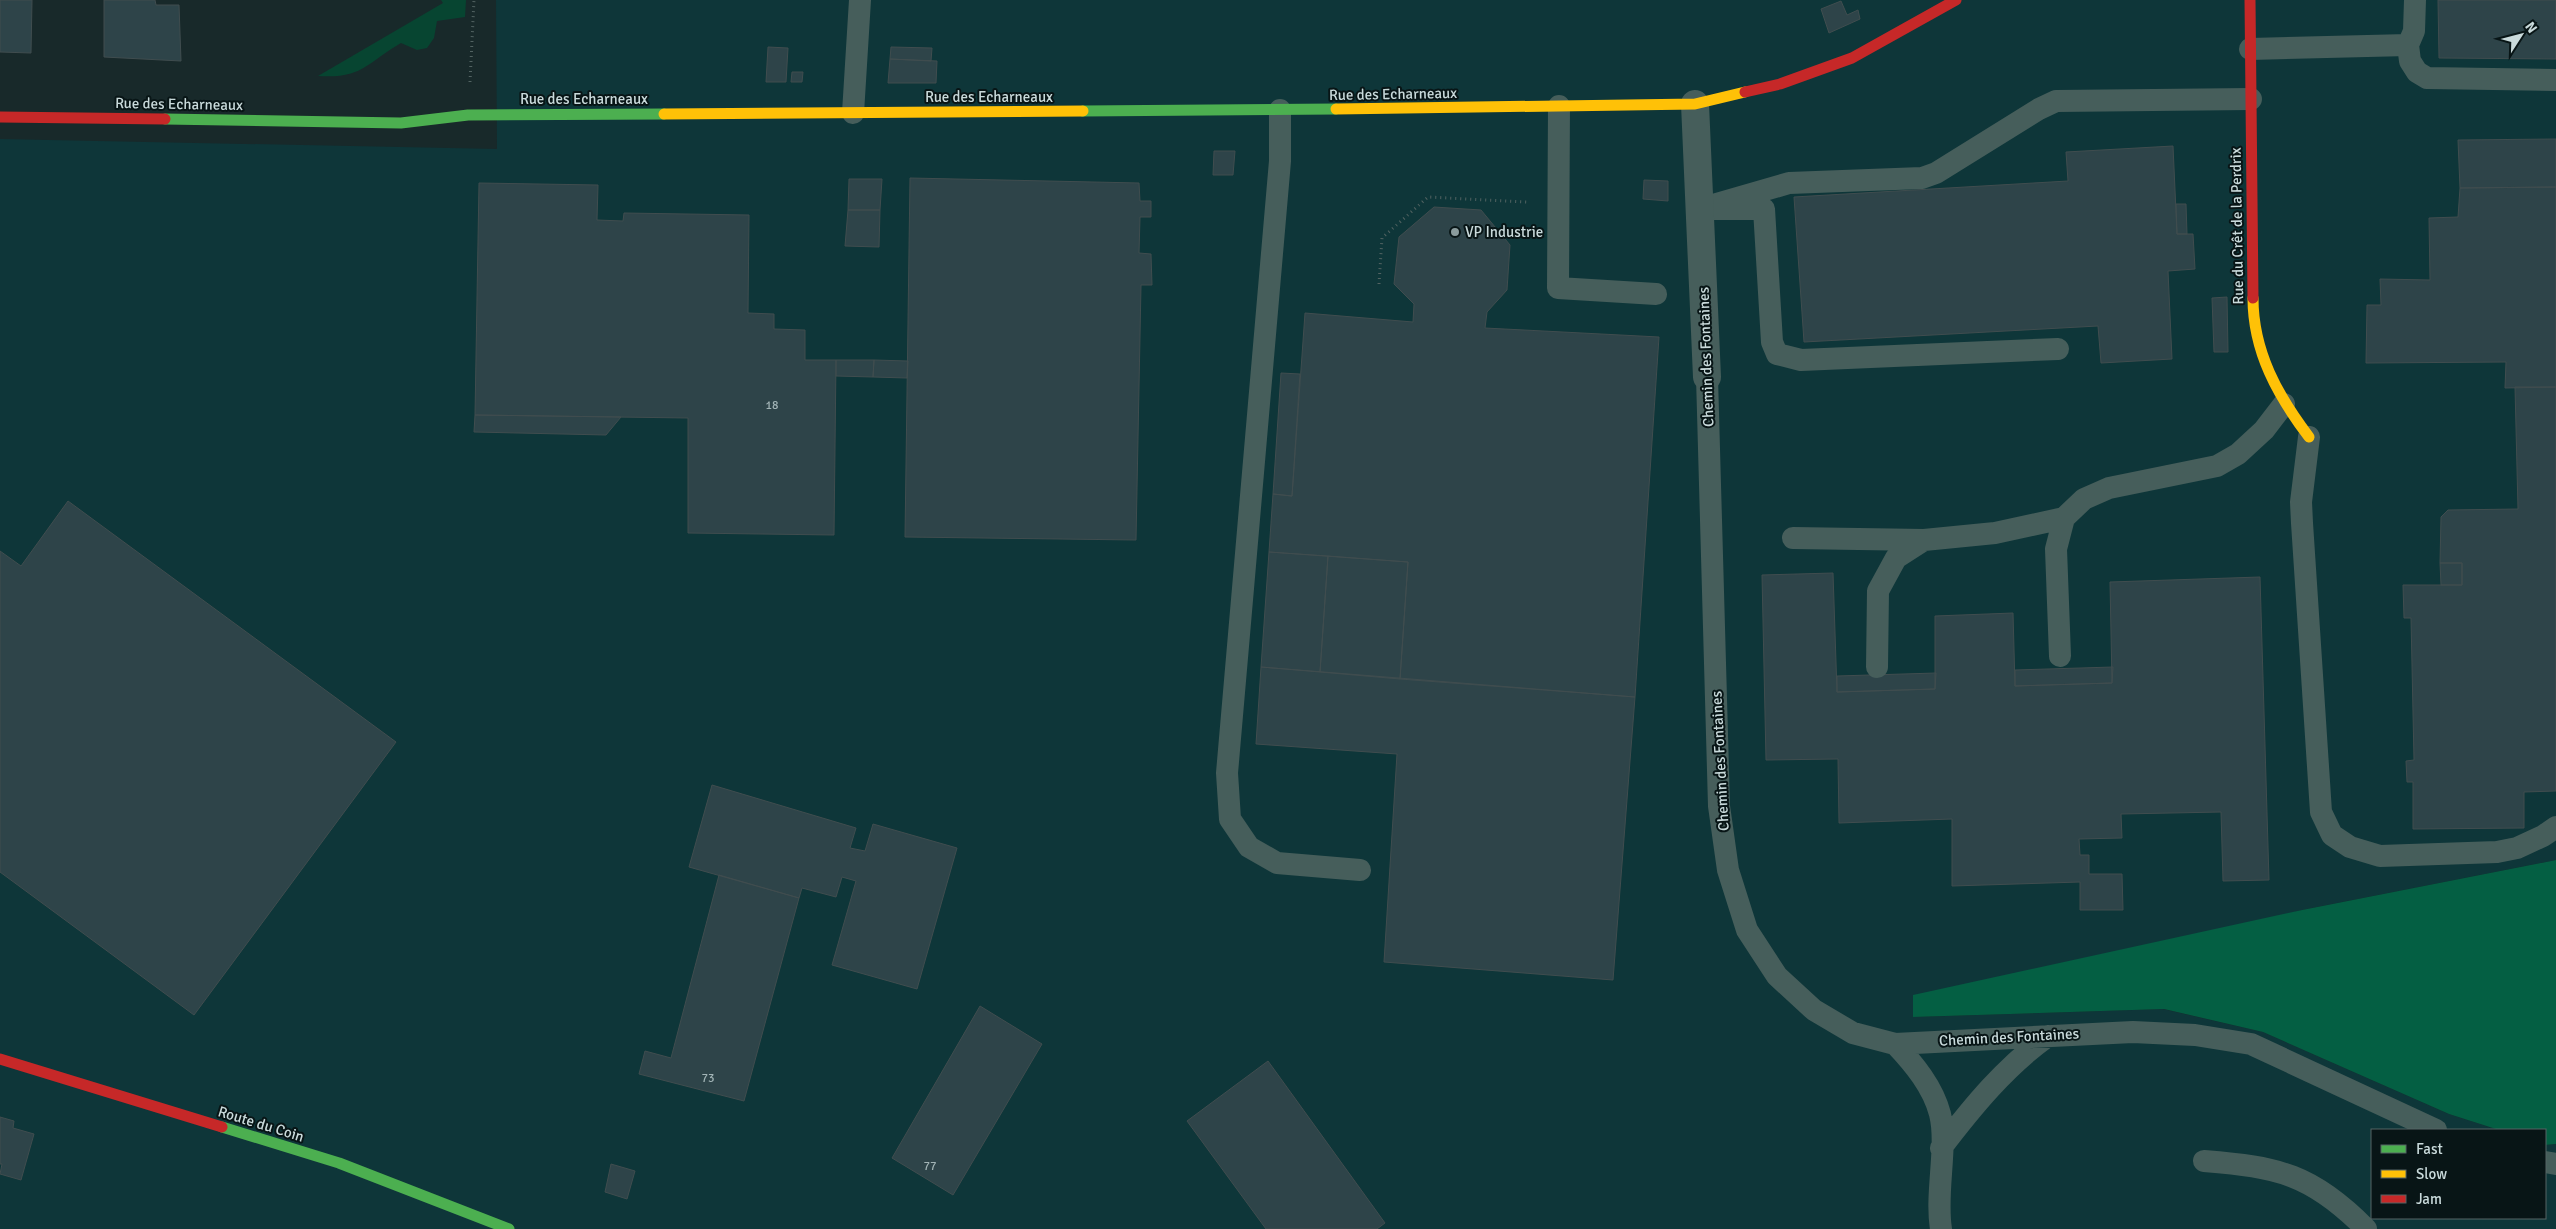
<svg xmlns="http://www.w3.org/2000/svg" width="2556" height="1229" viewBox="0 0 2556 1229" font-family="Signika,sans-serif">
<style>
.built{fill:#0e3639}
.green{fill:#074531}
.forest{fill:#045f43}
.building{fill:#2e4449;stroke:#404d4f}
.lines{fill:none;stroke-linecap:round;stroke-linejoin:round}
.path{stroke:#526362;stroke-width:3;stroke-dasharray:1 4;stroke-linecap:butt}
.lane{stroke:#465e5b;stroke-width:22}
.street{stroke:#465e5b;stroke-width:28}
.fast{stroke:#4caf50;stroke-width:11}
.slow{stroke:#ffc107;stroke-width:11}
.jam{stroke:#c62828;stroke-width:11}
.poi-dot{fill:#8b9c9d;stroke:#081516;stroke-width:2}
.labels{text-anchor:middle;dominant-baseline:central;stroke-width:4;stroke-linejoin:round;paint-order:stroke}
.number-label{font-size:12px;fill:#a2b4b6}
.street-label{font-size:15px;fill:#c9dadb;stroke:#081516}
.poi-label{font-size:15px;fill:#c9dadb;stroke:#081516;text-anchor:start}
</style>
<rect width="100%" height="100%" fill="#18292a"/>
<path class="built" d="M 496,0 L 2556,0 L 2556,860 L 2302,910 L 1914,1017 L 2163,1009 L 2263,1032 L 2449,1114 L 2499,1130 L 2372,1130 L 2372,1218 L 2545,1218 L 2545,1145 L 2556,1144 L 2556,1229 L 0,1229 L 0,139 L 497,149 Z"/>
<path class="green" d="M 441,0 L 466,0 L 465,17 L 437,21 L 434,38 L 427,48 L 417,50 L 401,43 C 366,63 363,79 318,76 L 443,3 Z"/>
<path class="forest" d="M 2556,860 L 2556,1144 L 2545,1145 L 2545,1130 L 2499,1130 L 2449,1114 L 2263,1032 L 2164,1009 L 1913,1017 L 1913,995 L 2302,910 Z"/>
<path class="building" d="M 0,0 L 32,0 L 31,53 L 0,52 Z
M 104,0 L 155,0 L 156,5 L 179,5 L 181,61 L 104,57 Z
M 2438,0 L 2556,0 L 2556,59 L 2439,58 Z
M 1841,1 L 1847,15 L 1858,10 L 1860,19 L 1829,33 L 1821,9 Z
M 768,47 L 788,48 L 786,82 L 766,82 Z
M 891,47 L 932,48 L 931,61 L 890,59 Z
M 890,59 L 937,61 L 936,83 L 888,83 Z
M 792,72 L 803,72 L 802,82 L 791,82 Z
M 2556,139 L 2556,187 L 2460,188 L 2458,140 Z
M 2173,146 L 2177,234 L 2193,234 L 2195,269 L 2168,271 L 2172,359 L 2101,363 L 2098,326 L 1804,342 L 1794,197 L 2068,181 L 2066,152 Z
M 1214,151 L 1235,151 L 1233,175 L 1213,175 Z
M 910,178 L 1139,183 L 1140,201 L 1151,201 L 1151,217 L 1140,217 L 1139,253 L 1151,254 L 1152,285 L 1141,285 L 1136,540 L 905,537 Z
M 849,179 L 882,179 L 880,210 L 848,210 Z
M 1644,180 L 1668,181 L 1668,201 L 1643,199 Z
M 479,183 L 598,185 L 597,220 L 623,221 L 624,213 L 749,215 L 748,313 L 774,314 L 774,329 L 805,330 L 805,360 L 836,360 L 834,535 L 688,533 L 688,418 L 475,415 Z
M 2556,187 L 2556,387 L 2505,388 L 2506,362 L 2366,363 L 2367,305 L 2381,305 L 2380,279 L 2430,280 L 2429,218 L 2458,217 L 2460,188 Z
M 2176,204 L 2186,204 L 2187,234 L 2177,234 Z
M 1434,207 L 1481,210 L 1510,245 L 1507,290 L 1487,312 L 1485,328 L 1659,337 L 1635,697 L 1400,679 L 1408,562 L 1269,552 L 1273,494 L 1292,496 L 1305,313 L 1413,322 L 1414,304 L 1394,284 L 1399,237 Z
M 848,210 L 880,210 L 879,247 L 845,246 Z
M 2227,297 L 2228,352 L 2214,352 L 2212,298 Z
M 836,360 L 874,360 L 873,377 L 836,376 Z
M 874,360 L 908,361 L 907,378 L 873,377 Z
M 1281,373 L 1300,374 L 1292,496 L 1273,494 Z
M 2515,387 L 2556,387 L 2556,791 L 2524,792 L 2524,828 L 2413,829 L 2413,782 L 2407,782 L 2406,761 L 2414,760 L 2411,618 L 2404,618 L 2403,585 L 2462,585 L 2462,563 L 2440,563 L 2441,517 L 2448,510 L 2518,509 Z
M 475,415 L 621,417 L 606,435 L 474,432 Z
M 68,501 L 396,742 L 194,1015 L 0,872 L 0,551 L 21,566 Z
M 1269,552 L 1328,556 L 1320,672 L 1261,667 Z
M 1328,556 L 1408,562 L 1400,679 L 1320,672 Z
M 2440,563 L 2462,563 L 2462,585 L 2441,585 Z
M 1833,573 L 1837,692 L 1935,689 L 1935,616 L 2013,613 L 2015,686 L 2112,683 L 2110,582 L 2260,577 L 2269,880 L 2223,881 L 2221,812 L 2121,814 L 2122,838 L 2079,839 L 2080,855 L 2089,855 L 2089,874 L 2122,874 L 2123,910 L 2080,910 L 2080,882 L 1952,886 L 1952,819 L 1839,823 L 1838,759 L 1766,760 L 1762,575 Z
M 1261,667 L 1635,697 L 1613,980 L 1384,962 L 1397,754 L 1256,744 Z
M 2113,667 L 2112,683 L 2015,686 L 2015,670 Z
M 1936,673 L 1935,689 L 1837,692 L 1837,676 Z
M 712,785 L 856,828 L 850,848 L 865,851 L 873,824 L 957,848 L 917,989 L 832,965 L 856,881 L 842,877 L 836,897 L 802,888 L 799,898 L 689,867 Z
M 719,875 L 799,898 L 744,1101 L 639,1074 L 645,1051 L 671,1058 Z
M 980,1006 L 1042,1044 L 953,1195 L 892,1158 Z
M 1268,1061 L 1385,1223 L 1377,1229 L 1266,1229 L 1187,1121 Z
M 0,1117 L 14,1121 L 13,1128 L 34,1134 L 21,1180 L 0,1174 L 2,1164 L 0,1164 Z
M 611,1164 L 635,1171 L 627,1199 L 605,1192 Z"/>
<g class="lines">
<path class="path" d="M 470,82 L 474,0
M 1379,284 L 1382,238 L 1428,197 L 1527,202"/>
<path class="lane" d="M 2415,0 L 2414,31 L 2408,45 L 2410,61 L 2417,72 L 2427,78 L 2556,80
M 2250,49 L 2408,45
M 1559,106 L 1558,288 L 1656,294
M 1280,110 L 1280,161 L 1227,773 L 1230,819 L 1249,847 L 1277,863 L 1360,870
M 853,113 L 860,0
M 2058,349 L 1801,360 L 1777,354 L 1772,342 L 1764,209 L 1699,209 L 1789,183 L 1922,178 L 1936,173 L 2039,109 L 2056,101 L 2251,99
M 1707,377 L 1719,806 L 1728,870 L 1747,930 L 1777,976 L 1814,1010 L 1853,1033 L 1895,1044 L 2133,1032 L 2195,1035 L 2251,1044 L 2436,1130
M 2309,437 L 2301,502 L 2302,523 L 2321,812 L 2332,835 L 2350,847 L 2380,856 L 2497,852 L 2517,848 L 2543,836 L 2556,827
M 1793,538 L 1924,540
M 2060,656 L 2056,549 L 2064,518 L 2084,499 L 2109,488 L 2217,466 L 2238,454 L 2264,430 L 2284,404
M 1877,667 L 1878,591 L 1896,558 L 1924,540 L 1995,533 L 2064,518
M 1895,1044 C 1914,1064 1933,1087 1940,1114 C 1948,1147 1935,1193 1941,1229
M 1941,1148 C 1973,1106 2006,1066 2048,1036
M 2204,1161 C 2278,1167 2312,1174 2366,1229
M 2545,1162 L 2556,1164"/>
<path class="street" d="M 1695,104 L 1707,377"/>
<path class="fast" d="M 1083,111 L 1336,109
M 165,119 L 401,123 L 468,115 L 664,114
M 222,1127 L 339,1163 L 509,1229"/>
<path class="slow" d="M 1336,109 L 1695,104 L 1745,92
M 664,114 L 1083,111
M 2253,298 C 2253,352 2278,396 2309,437"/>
<path class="jam" d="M 2250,0 L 2253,298
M 1745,92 L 1780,84 L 1852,58 L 1956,0
M 0,117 L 165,119
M 0,1059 L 222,1127"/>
</g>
<circle class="poi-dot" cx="1455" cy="232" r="5"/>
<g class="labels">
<g class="number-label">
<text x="772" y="405">18</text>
<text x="708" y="1078">73</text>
<text x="930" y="1166">77</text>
</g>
<g class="street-label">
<text transform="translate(1393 94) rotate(-1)">Rue des Echarneaux</text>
<text x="989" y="97">Rue des Echarneaux</text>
<text x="584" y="99">Rue des Echarneaux</text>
<text transform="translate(179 104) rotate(1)">Rue des Echarneaux</text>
<text transform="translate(2237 226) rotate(-91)">Rue du Crêt de la Perdrix</text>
<text transform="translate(1706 357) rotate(-92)">Chemin des Fontaines</text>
<text transform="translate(1720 761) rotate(-93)">Chemin des Fontaines</text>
<text transform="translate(2009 1037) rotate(-3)">Chemin des Fontaines</text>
<text transform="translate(261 1124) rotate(17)">Route du Coin</text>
</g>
<g class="poi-label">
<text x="1465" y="232">VP Industrie</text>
</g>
</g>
<rect x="2371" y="1129" width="175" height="90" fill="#081516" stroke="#556465"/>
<rect x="2381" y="1145" width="25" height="8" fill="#4caf50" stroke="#556465"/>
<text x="2416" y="1154" font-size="15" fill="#c9dadb">Fast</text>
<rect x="2381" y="1170" width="25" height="8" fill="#ffc107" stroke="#556465"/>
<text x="2416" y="1179" font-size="15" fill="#c9dadb">Slow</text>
<rect x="2381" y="1195" width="25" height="8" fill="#c62828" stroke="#556465"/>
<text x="2416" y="1204" font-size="15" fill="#c9dadb">Jam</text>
<g transform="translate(2521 35) rotate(54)" stroke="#081516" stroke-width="4" paint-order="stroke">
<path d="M0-4L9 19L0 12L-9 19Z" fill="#c9dadb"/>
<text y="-8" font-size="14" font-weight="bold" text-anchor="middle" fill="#c9dadb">N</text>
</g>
</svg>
